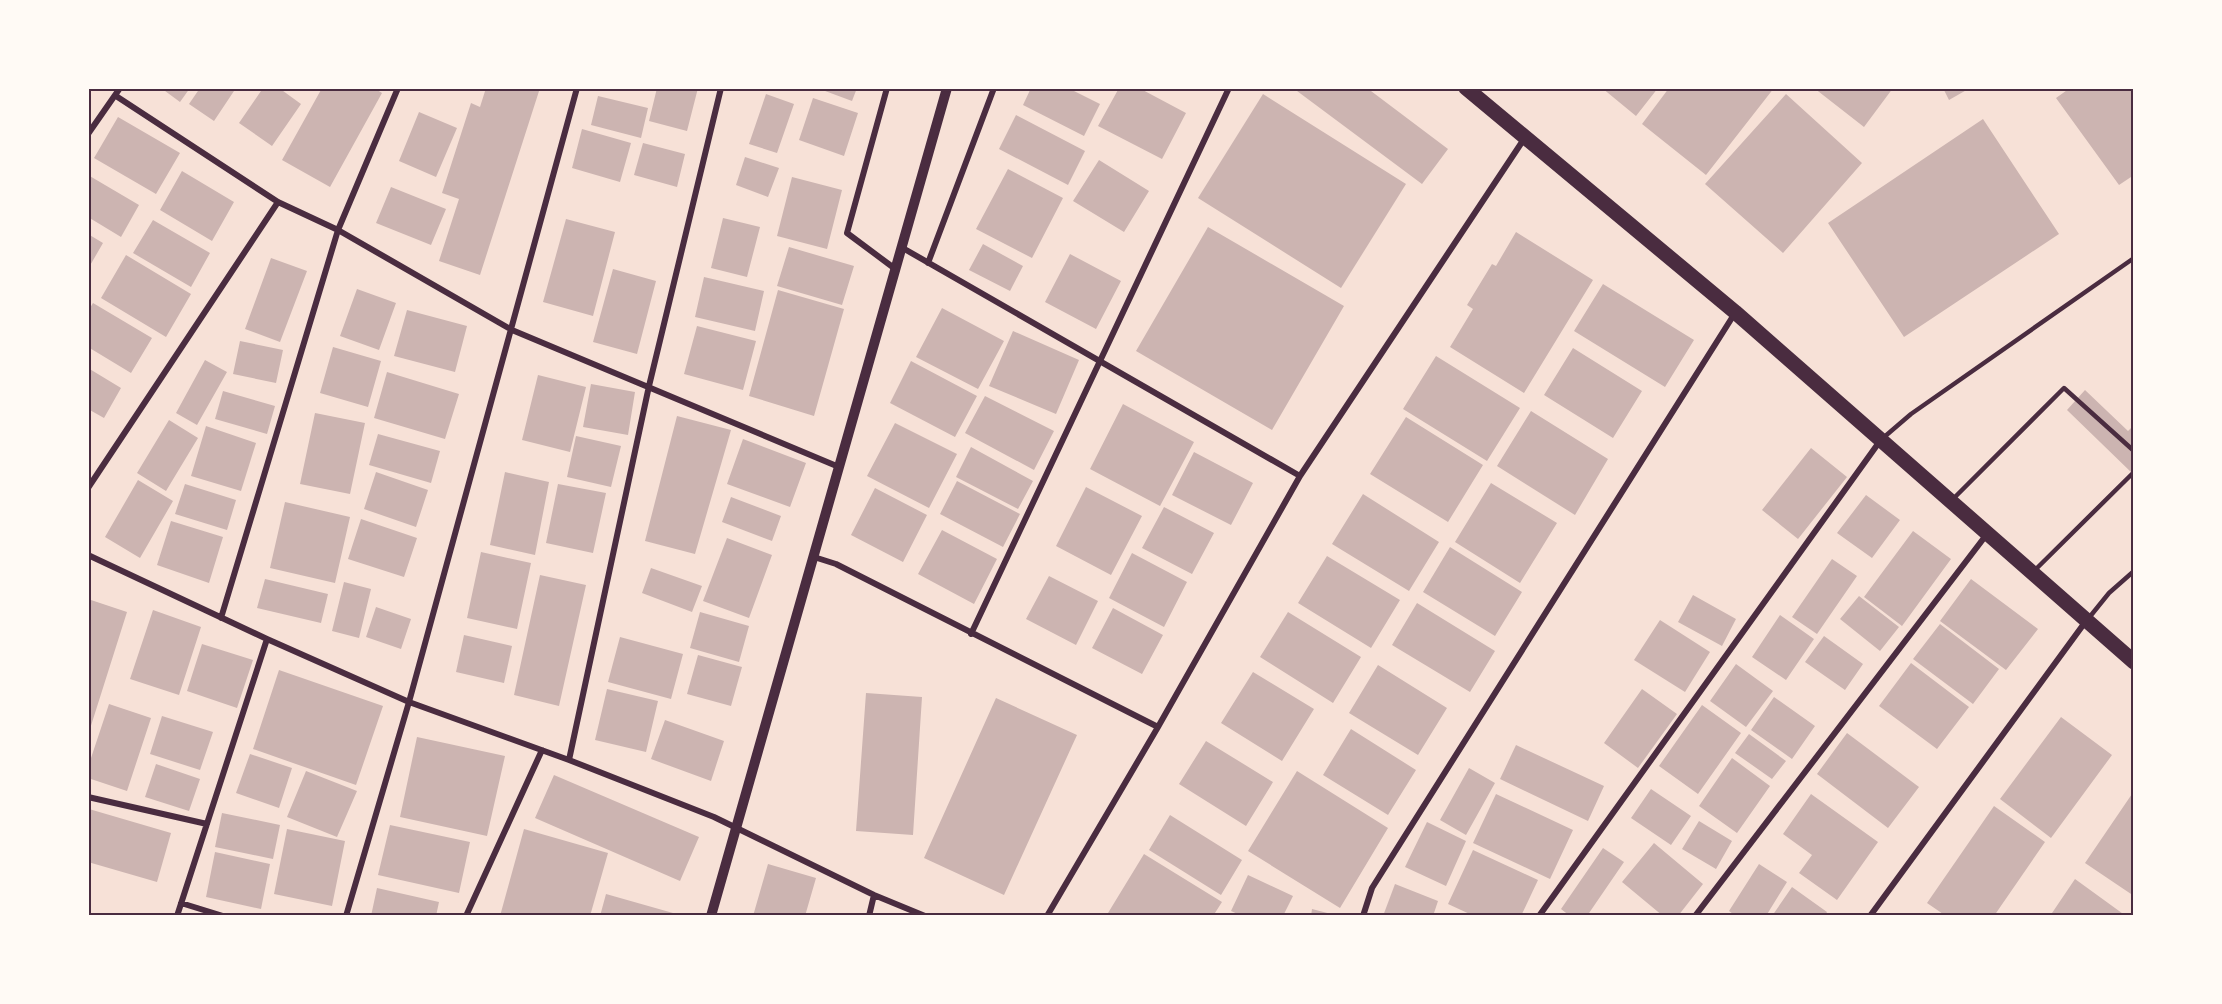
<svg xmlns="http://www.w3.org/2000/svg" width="2222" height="1004" viewBox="0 0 2222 1004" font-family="'Noto Sans',sans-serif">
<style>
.building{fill:#ccb4b1}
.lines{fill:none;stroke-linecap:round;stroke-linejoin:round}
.service{stroke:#4a2c40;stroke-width:4.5}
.minor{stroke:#4a2c40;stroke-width:6}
.tertiary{stroke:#4a2c40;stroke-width:10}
.primary{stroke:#4a2c40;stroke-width:15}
.neatline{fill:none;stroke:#4a2c40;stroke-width:2}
</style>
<rect width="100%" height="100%" fill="#f7e1d7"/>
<path class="building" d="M 161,88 L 190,88 L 180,102 Z
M 200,88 L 236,88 L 214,121 L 189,104 Z
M 263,88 L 279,88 L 301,104 L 272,146 L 239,123 Z
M 322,88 L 374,88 L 382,93 L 330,187 L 282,160 Z
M 486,88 L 540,88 L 480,275 L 439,261 L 459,199 L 442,193 L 471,103 L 480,107 Z
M 657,88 L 698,88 L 687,131 L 649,121 Z
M 817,88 L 857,88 L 852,101 Z
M 1031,88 L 1068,88 L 1100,104 L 1084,136 L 1023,105 Z
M 1119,88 L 1139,88 L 1186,113 L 1162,159 L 1098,126 Z
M 1293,88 L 1367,88 L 1448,149 L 1422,184 Z
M 1602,88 L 1658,88 L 1636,116 Z
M 1669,88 L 1774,88 L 1706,175 L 1642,124 Z
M 1814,88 L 1893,88 L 1864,127 Z
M 1943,88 L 1970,88 L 1949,100 Z
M 2070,88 L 2134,88 L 2134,175 L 2119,185 L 2056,98 Z
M 766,94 L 794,104 L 777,153 L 749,144 Z
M 1263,94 L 1406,184 L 1341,288 L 1198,198 Z
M 1786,94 L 1862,163 L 1783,253 L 1705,184 Z
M 598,96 L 648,108 L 641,138 L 591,125 Z
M 813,98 L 858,113 L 844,156 L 799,140 Z
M 419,112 L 457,128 L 436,177 L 399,161 Z
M 1016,115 L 1085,151 L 1068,185 L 999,149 Z
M 118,117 L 180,153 L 156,194 L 94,158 Z
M 1983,119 L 2059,234 L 1904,337 L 1828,223 Z
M 582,129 L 631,143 L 620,182 L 572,168 Z
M 643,143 L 685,154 L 677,187 L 634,175 Z
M 745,157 L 779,168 L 768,197 L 736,185 Z
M 1099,160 L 1149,191 L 1124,232 L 1073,201 Z
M 1008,169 L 1063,198 L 1032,258 L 976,229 Z
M 182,171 L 234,202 L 212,241 L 160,210 Z
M 88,175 L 139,205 L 121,237 L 88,217 Z
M 792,177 L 842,190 L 827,249 L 777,236 Z
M 391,187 L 446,209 L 431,245 L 376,223 Z
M 723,218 L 760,227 L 747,277 L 711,268 Z
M 566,219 L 615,232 L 593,316 L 543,302 Z
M 153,220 L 210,253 L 191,287 L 133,253 Z
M 1208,227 L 1344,306 L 1272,430 L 1136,351 Z
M 1516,232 L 1593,280 L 1524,393 L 1450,347 L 1473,309 L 1467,305 L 1492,264 L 1496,266 Z
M 88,234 L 103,243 L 88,269 Z
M 983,244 L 1023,266 L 1010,291 L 969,270 Z
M 789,247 L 854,266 L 842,305 L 777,286 Z
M 1070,254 L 1121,281 L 1096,329 L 1045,302 Z
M 126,255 L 191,294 L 166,337 L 101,298 Z
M 271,258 L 307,271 L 280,342 L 245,329 Z
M 613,269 L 656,281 L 637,354 L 593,342 Z
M 704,277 L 764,291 L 755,331 L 695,317 Z
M 1603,284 L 1694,340 L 1665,387 L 1574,331 Z
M 357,289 L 396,303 L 379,350 L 340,336 Z
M 778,290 L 844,309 L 814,416 L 749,396 Z
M 93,303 L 152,338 L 131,373 L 88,347 L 88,311 Z
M 942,308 L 1004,341 L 978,389 L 916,357 Z
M 407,310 L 467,326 L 455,372 L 394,356 Z
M 697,326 L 756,341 L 743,390 L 684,374 Z
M 1013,331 L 1079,360 L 1056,414 L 989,386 Z
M 240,341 L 283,350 L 276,383 L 233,374 Z
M 333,347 L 381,361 L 368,407 L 320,393 Z
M 1573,348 L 1642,391 L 1613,438 L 1544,395 Z
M 1436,356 L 1520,408 L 1487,461 L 1403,409 Z
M 205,360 L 227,372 L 197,425 L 176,413 Z
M 911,361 L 977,396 L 955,437 L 890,403 Z
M 88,368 L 121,388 L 104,418 L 88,409 Z
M 387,372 L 459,394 L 445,439 L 374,418 Z
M 538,375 L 586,387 L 570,452 L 522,440 Z
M 591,384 L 635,392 L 628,435 L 583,427 Z
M 2085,390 L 2128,431 L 2134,425 L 2134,475 L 2067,410 Z
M 223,391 L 275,406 L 267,434 L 215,419 Z
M 985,396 L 1054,431 L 1034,470 L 965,433 Z
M 1123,404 L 1194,442 L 1160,506 L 1090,469 Z
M 1531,411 L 1608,459 L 1575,515 L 1497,466 Z
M 315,413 L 365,423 L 350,494 L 300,484 Z
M 677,416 L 731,430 L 695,554 L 645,541 Z
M 1406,417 L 1483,465 L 1448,522 L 1370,474 Z
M 169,420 L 198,438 L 166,491 L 137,473 Z
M 895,423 L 957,454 L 929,508 L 867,476 Z
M 206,426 L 256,443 L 241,491 L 191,476 Z
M 378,434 L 440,451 L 431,483 L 369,465 Z
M 576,436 L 621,446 L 611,487 L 567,477 Z
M 743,439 L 806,463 L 790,507 L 727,484 Z
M 971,447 L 1033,481 L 1018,509 L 956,477 Z
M 1811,448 L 1847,477 L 1798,539 L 1762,510 Z
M 1194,452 L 1253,483 L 1231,525 L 1172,495 Z
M 376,472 L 428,490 L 416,527 L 364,509 Z
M 505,472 L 549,482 L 535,555 L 490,545 Z
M 138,480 L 173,501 L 140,558 L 105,537 Z
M 957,481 L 1020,514 L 1003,547 L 940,514 Z
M 1491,483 L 1557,523 L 1520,583 L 1455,542 Z
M 185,484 L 236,500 L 227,530 L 175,514 Z
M 558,484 L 606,493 L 593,553 L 546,543 Z
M 1086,487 L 1142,516 L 1111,575 L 1056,546 Z
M 875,488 L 927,515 L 903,562 L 851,535 Z
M 1363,494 L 1439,542 L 1409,591 L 1332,544 Z
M 1866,495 L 1900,520 L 1872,558 L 1837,533 Z
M 731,497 L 781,516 L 772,541 L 722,522 Z
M 285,502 L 350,517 L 335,583 L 270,568 Z
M 1164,507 L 1214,533 L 1192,574 L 1142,548 Z
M 361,519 L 417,538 L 404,577 L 348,559 Z
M 171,521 L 223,537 L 209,583 L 157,565 Z
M 942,530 L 997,559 L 974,604 L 918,574 Z
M 1913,531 L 1951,559 L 1902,626 L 1864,597 Z
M 727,538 L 772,555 L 749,618 L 703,601 Z
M 1450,547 L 1522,592 L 1495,636 L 1423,592 Z
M 481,552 L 531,563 L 517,629 L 467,618 Z
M 1132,553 L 1187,582 L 1164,627 L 1109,598 Z
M 1327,556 L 1400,600 L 1371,648 L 1298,603 Z
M 1832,559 L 1857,576 L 1817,634 L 1792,617 Z
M 651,568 L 702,586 L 692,612 L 642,593 Z
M 540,575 L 586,585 L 559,706 L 514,695 Z
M 1049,576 L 1098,601 L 1076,645 L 1026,619 Z
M 265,579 L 328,594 L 321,623 L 257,608 Z
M 1971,579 L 2038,629 L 2006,670 L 1940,621 Z
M 344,582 L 371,589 L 359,638 L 332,631 Z
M 1693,595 L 1736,619 L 1722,646 L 1678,622 Z
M 1859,596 L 1899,627 L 1880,651 L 1840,619 Z
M 88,599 L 127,612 L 89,732 L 88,732 Z
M 1417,603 L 1495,651 L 1470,692 L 1392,645 Z
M 376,607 L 411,619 L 401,649 L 366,637 Z
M 1113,608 L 1163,635 L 1142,674 L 1092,648 Z
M 153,610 L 201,627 L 179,695 L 130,679 Z
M 700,612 L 749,626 L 739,662 L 690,648 Z
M 1288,612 L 1361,657 L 1333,703 L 1260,657 Z
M 1780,615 L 1814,639 L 1786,680 L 1752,657 Z
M 1660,620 L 1710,652 L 1685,692 L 1634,660 Z
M 1940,624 L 1999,669 L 1973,704 L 1913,659 Z
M 464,635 L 512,646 L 504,683 L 456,672 Z
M 1824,636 L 1863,664 L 1845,690 L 1805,662 Z
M 620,637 L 683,654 L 671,699 L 608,682 Z
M 202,644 L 253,660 L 237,708 L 187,691 Z
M 698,655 L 742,667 L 731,706 L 687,694 Z
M 1911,663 L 1969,707 L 1937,749 L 1879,706 Z
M 1736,664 L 1773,691 L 1746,727 L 1710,701 Z
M 1378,665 L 1447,708 L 1418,755 L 1349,713 Z
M 279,670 L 383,706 L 356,785 L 253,749 Z
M 1253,672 L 1314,709 L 1282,761 L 1221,723 Z
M 607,689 L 658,701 L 646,752 L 595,740 Z
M 1642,689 L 1677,714 L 1638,768 L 1604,743 Z
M 866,693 L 922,697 L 913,835 L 856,831 Z
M 1774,697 L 1815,726 L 1792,759 L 1751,730 Z
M 996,698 L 1077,735 L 1004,895 L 924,858 Z
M 109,704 L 151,718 L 127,791 L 88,778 L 88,767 Z
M 1702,705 L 1741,733 L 1698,794 L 1659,766 Z
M 162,716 L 213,732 L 200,770 L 150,754 Z
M 2061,717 L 2112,755 L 2051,838 L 2000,799 Z
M 665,720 L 724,741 L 711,781 L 651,759 Z
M 1351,729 L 1416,770 L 1388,815 L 1323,775 Z
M 1847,733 L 1919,787 L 1888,828 L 1817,774 Z
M 1749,734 L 1786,761 L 1772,779 L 1735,753 Z
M 417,737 L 505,756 L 487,836 L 400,817 Z
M 1206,741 L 1273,782 L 1246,826 L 1179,784 Z
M 1516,745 L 1604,786 L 1588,821 L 1500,779 Z
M 250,754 L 292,768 L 279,808 L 236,793 Z
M 1732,758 L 1770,786 L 1737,833 L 1699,806 Z
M 156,764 L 200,779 L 189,811 L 145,797 Z
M 1469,768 L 1495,783 L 1466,835 L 1440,820 Z
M 306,771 L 357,791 L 337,837 L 287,817 Z
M 1297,771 L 1388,828 L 1340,908 L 1248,851 Z
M 554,775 L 699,837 L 680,881 L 535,818 Z
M 1651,789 L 1691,816 L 1671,845 L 1631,818 Z
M 2134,791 L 2134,896 L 2085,863 Z
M 1496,794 L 1573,830 L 1550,879 L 1473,843 Z
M 1811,794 L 1878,842 L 1837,900 L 1799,873 L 1812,855 L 1783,834 Z
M 1994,806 L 2045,842 L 1994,916 L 1946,916 L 1927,903 Z
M 89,809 L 171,833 L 157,882 L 88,862 Z
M 222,813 L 280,825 L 273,859 L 215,847 Z
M 1170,815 L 1242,860 L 1221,895 L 1149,850 Z
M 1699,821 L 1732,841 L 1716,869 L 1682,849 Z
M 1427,822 L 1466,841 L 1446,886 L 1405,867 Z
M 390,825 L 470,842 L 459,893 L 378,875 Z
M 287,829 L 345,841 L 332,906 L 274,894 Z
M 524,829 L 608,853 L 590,916 L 500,916 Z
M 1654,843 L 1703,884 L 1678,916 L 1663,916 L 1622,882 Z
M 1603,848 L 1624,862 L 1587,916 L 1570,916 L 1561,909 Z
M 1473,850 L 1538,880 L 1521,916 L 1474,916 L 1448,904 Z
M 215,852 L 270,864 L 261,909 L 206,897 Z
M 1144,854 L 1222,902 L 1213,916 L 1112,916 L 1108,913 Z
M 768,864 L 816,878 L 805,916 L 753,916 Z
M 1759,864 L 1787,882 L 1766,916 L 1736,916 L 1729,911 Z
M 1248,875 L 1293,896 L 1283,916 L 1242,916 L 1231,911 Z
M 2075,879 L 2126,916 L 2050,916 Z
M 1395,884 L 1438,901 L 1433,916 L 1383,916 Z
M 1792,887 L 1827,912 L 1825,916 L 1772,916 Z
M 377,888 L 439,902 L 436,916 L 371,916 Z
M 606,894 L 673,913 L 672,916 L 600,916 Z
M 1312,909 L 1335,915 L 1335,916 L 1311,916 Z"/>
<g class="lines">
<path class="service" d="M 1883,438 L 1911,414 L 2134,258
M 1952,500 L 2064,388 L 2134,451
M 2034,571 L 2134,472
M 2088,619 L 2109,593 L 2134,571"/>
<path class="minor" d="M 887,88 L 847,233 L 894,268
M 116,96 L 278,202 L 338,230 L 512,330 L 839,467
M 88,134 L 120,88
M 901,247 L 1300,476
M 928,263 L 994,88
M 88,488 L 278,202
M 88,555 L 267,639 L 409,702 L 569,760 L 714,817 L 874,895 L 925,916
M 814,557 L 836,564 L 1158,727
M 221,618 L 338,230 L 398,88
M 971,634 L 1229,88
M 569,760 L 649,386 L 721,88
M 88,797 L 207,824
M 181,903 L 223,916
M 177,916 L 267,639
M 346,916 L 409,702 L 577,88
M 466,916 L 542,750
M 869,916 L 874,895
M 1047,916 L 1158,727 L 1300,476 L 1524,139
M 1363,916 L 1372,888 L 1735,313
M 1539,916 L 1880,441
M 1695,916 L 1987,534
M 1870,916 L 2086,621"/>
<path class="tertiary" d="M 711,916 L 947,88"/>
<path class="primary" d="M 1466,88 L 1735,312 L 2134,662"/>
</g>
<rect width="2222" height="1004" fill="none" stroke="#fffaf5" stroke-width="180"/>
<rect x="90" y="90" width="2042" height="824" class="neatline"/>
</svg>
